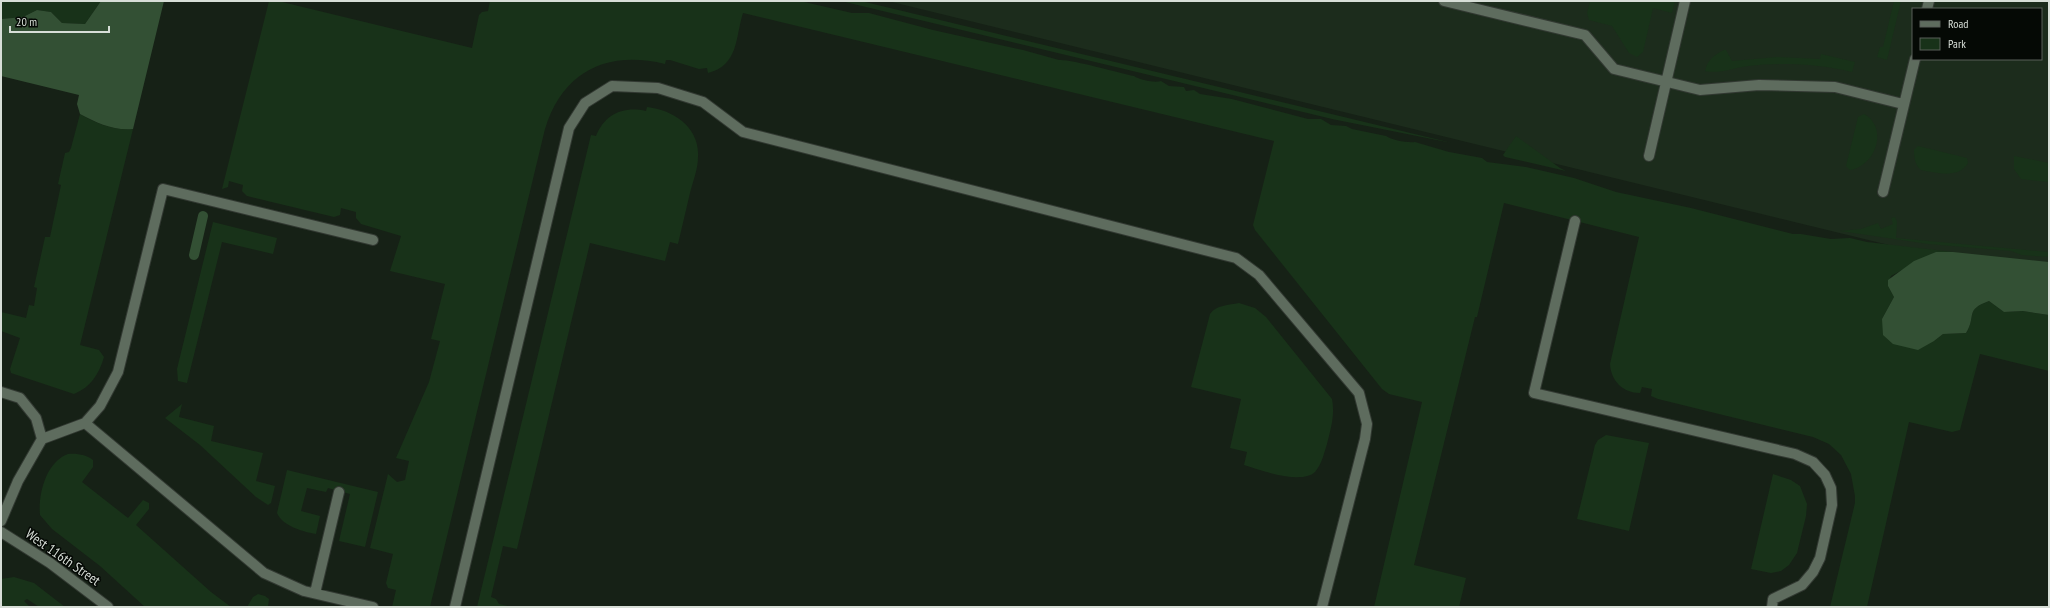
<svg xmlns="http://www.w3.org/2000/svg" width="2050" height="608" viewBox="0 0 2050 608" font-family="'PT Sans Narrow',sans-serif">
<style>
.built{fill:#1c2c1c;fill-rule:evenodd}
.green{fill:#183219}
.forest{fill:#335034}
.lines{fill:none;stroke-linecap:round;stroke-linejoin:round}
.stream{stroke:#335034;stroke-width:10}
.minor-casing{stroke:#323932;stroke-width:12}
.minor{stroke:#5e6c5e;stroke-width:10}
.labels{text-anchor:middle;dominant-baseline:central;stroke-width:3;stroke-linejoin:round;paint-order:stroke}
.street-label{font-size:14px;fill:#d7ded7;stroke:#050905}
</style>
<rect width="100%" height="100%" fill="#162116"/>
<path class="built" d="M 888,1 L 2049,1 L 2049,284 ZM 1913,9 L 2041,9 L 2041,59 L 1913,59 Z"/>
<path class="green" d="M 1,1 L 101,1 L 85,24 L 62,23 L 51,12 L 37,10 L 23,17 L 1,19 Z
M 269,1 L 278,1 L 472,48 L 479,15 L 482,12 L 488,11 L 490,1 L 800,1 L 852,13 L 869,13 L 933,30 L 1023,50 L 1059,60 C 1071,59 1119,73 1134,76 C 1140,80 1155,83 1161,81 L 1169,86 L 1184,87 L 1186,91 L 1194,90 L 1200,94 L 1232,99 L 1308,119 L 1321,119 L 1331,125 L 1346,126 L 1352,129 L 1386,136 C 1392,140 1407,143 1415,142 L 1449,152 L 1482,158 L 1487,162 L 1526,167 L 1574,178 L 1616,192 L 1691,208 L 1793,234 L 1801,234 L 1831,239 L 1850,238 L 1867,242 L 1953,252 L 1936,252 L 1891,276 L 1888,286 L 1894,297 L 1882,319 L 1934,341 L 1943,334 L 1966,333 C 1977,316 1964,310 1989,301 L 2004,312 L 2023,311 L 2049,315 L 2049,371 L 1980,354 L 1960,430 L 1952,432 L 1909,422 L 1867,607 L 1830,607 L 1855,503 L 1855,496 L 1851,474 L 1841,455 L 1829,444 L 1813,437 L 1658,399 L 1651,396 L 1652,389 L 1642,387 L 1640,393 C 1623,393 1611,381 1610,364 L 1639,237 L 1504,203 L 1477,317 L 1475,317 L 1414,565 L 1466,578 L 1459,607 L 1374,607 L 1422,402 L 1389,394 L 1382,389 L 1255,230 L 1253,225 L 1274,141 L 743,13 C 735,38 739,65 708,73 L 707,68 L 699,69 L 670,60 L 666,60 L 665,64 C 607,50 563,71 545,129 L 430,607 L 392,607 L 396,590 L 388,588 L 386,583 L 393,554 L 370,548 L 388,474 L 397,482 L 405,480 L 409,461 L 396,458 L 429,382 L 440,341 L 431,339 L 445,284 L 390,271 L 401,236 L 361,224 L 356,218 L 356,212 L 341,208 L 340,215 L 334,217 L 247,196 L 242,191 L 243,185 L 229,181 L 228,187 L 222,189 Z
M 841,1 L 861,1 L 1452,143 L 1332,119 Z
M 1590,1 L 1675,1 L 1672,13 L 1653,8 L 1643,52 L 1637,57 L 1629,53 L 1612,26 L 1589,20 L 1587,13 Z
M 1894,1 L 1901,1 L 1887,60 L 1877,57 L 1880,47 L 1883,47 Z
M 1724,50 L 1726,50 L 1732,61 L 1777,57 L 1820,59 L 1821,54 L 1855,62 L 1852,72 C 1818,64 1783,62 1748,66 C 1734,68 1719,74 1705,71 C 1708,59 1714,55 1724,50 Z
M 647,107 C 673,110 700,127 698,157 C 698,169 693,181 690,193 C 686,210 682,227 678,244 L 670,242 L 665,261 L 590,243 L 517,549 L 503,546 L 491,597 L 496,599 L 499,604 L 512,607 L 477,607 L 591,135 L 596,136 C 605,114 623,106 646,111 Z
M 80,114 C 96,123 114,131 133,129 L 80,345 L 99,350 L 104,357 C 99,374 91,387 74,394 L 11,373 L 10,369 L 20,338 L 1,331 L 1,312 L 26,318 L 29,305 L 34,306 L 37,288 L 34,287 L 45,237 L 50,237 L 61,185 L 58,184 L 65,153 L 69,152 L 71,148 Z
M 1864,114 C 1888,127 1877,165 1850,170 L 1846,166 L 1858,117 Z
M 1516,136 L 1560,168 L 1566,171 L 1505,157 L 1503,155 Z
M 1918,146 L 1967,158 L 1968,163 C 1959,179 1936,173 1921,170 C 1915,165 1914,158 1914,150 Z
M 2014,156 L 2049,163 L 2049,182 L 2021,179 L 2014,169 Z
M 1895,217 L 1897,222 L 1896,238 L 2049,252 L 2049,257 L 2022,255 L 2011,251 L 1928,244 L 1840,231 L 1861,229 L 1878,223 L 1881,229 L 1893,224 L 1891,218 Z
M 213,222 L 277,238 L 273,254 L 222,242 L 187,383 L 178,381 L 177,369 Z
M 1239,303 L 1255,308 L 1266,317 L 1332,399 C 1335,415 1331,428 1327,444 C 1324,453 1322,464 1315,472 C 1301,485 1260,470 1244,465 L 1247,452 L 1230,448 L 1241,399 L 1191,387 L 1210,314 C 1216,305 1229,305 1239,303 Z
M 182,404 L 179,417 L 214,426 L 211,441 L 263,453 L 256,481 L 275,486 L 271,503 L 268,505 L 256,497 L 200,445 L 165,418 Z
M 1606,435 L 1649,443 L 1629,531 L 1577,519 L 1595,445 L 1598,440 Z
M 68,454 C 77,453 87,455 93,460 L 93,467 L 82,482 L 128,518 L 143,500 L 149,503 L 149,509 L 136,525 L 211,592 L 231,607 L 145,607 L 100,566 L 52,529 L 40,515 C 38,494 46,462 68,454 Z
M 287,470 L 378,492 L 365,547 L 339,541 L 350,494 L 328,488 L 326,492 L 307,488 L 301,511 L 320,516 L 316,534 C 304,532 282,526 277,513 Z
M 1773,474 L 1791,480 L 1800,486 L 1807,504 L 1806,516 L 1797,553 L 1789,565 L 1781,571 L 1771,573 L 1751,569 Z
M 14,577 L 34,583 L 65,607 L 39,607 L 27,599 L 24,601 L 30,607 L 1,607 L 1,579 Z
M 258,594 L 265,596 L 269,599 L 268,607 L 247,607 L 253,597 Z"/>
<path class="forest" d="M 101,1 L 164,1 L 133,129 C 114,131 97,123 80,114 L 77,104 L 79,95 L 1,76 L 1,19 L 23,17 L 37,10 L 51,12 L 62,23 L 85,24 Z
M 1936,252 L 1953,252 L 2049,262 L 2049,315 L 2023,311 L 2004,312 L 1989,301 C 1964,310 1977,316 1966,333 L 1943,334 L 1934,341 L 1918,350 L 1893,344 L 1883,335 L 1882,319 L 1894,297 L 1888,286 L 1888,280 L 1914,261 Z"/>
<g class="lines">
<path class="stream" d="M 194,255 L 203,216"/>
<defs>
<path id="minor" d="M 1444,1 L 1585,35 L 1614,69 L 1700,90 L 1759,85 L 1835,87 L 1903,104
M 1927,9 L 1929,1
M 1649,156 L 1685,1
M 1883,192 L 1915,59
M 1575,221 L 1534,393 L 1795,454 L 1813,462 L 1825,475 L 1831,488 L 1832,505 L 1820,558 L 1813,572 L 1802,585 L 1773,599 L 1772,607
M 1,392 L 20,398 L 36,418 L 42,439
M 85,423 L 264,573 L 304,591 L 373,607
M 1,521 L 18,481 L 42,439 L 85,423 L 100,406 L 118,372 L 163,189 L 373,240
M 1,532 L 50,563 L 108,607
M 315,593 L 339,492
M 455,607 L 569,128 L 585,103 L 612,86 L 658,88 L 703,102 L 743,132 L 1236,258 L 1259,275 L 1359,393 L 1367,424 L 1365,439 L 1322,607"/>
</defs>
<use href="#minor" class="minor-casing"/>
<use href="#minor" class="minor"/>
</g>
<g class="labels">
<g class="street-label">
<text transform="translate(63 557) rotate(35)">West 116th Street</text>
</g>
</g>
<rect width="2050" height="608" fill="none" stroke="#d7ded7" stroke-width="4"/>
<rect x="1912" y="8" width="130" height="52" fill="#050905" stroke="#595e59"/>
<rect x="1920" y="21" width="20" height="6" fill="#5e6c5e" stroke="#595e59"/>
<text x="1948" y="28" font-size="12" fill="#d7ded7">Road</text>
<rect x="1920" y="38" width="20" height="12" fill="#183219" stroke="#595e59"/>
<text x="1948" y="48" font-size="12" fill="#d7ded7">Park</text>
<path d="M10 26v6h99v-6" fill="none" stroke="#d7ded7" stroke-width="2"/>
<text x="16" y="26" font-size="12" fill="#d7ded7" stroke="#050905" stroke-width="3" paint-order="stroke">20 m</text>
</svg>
